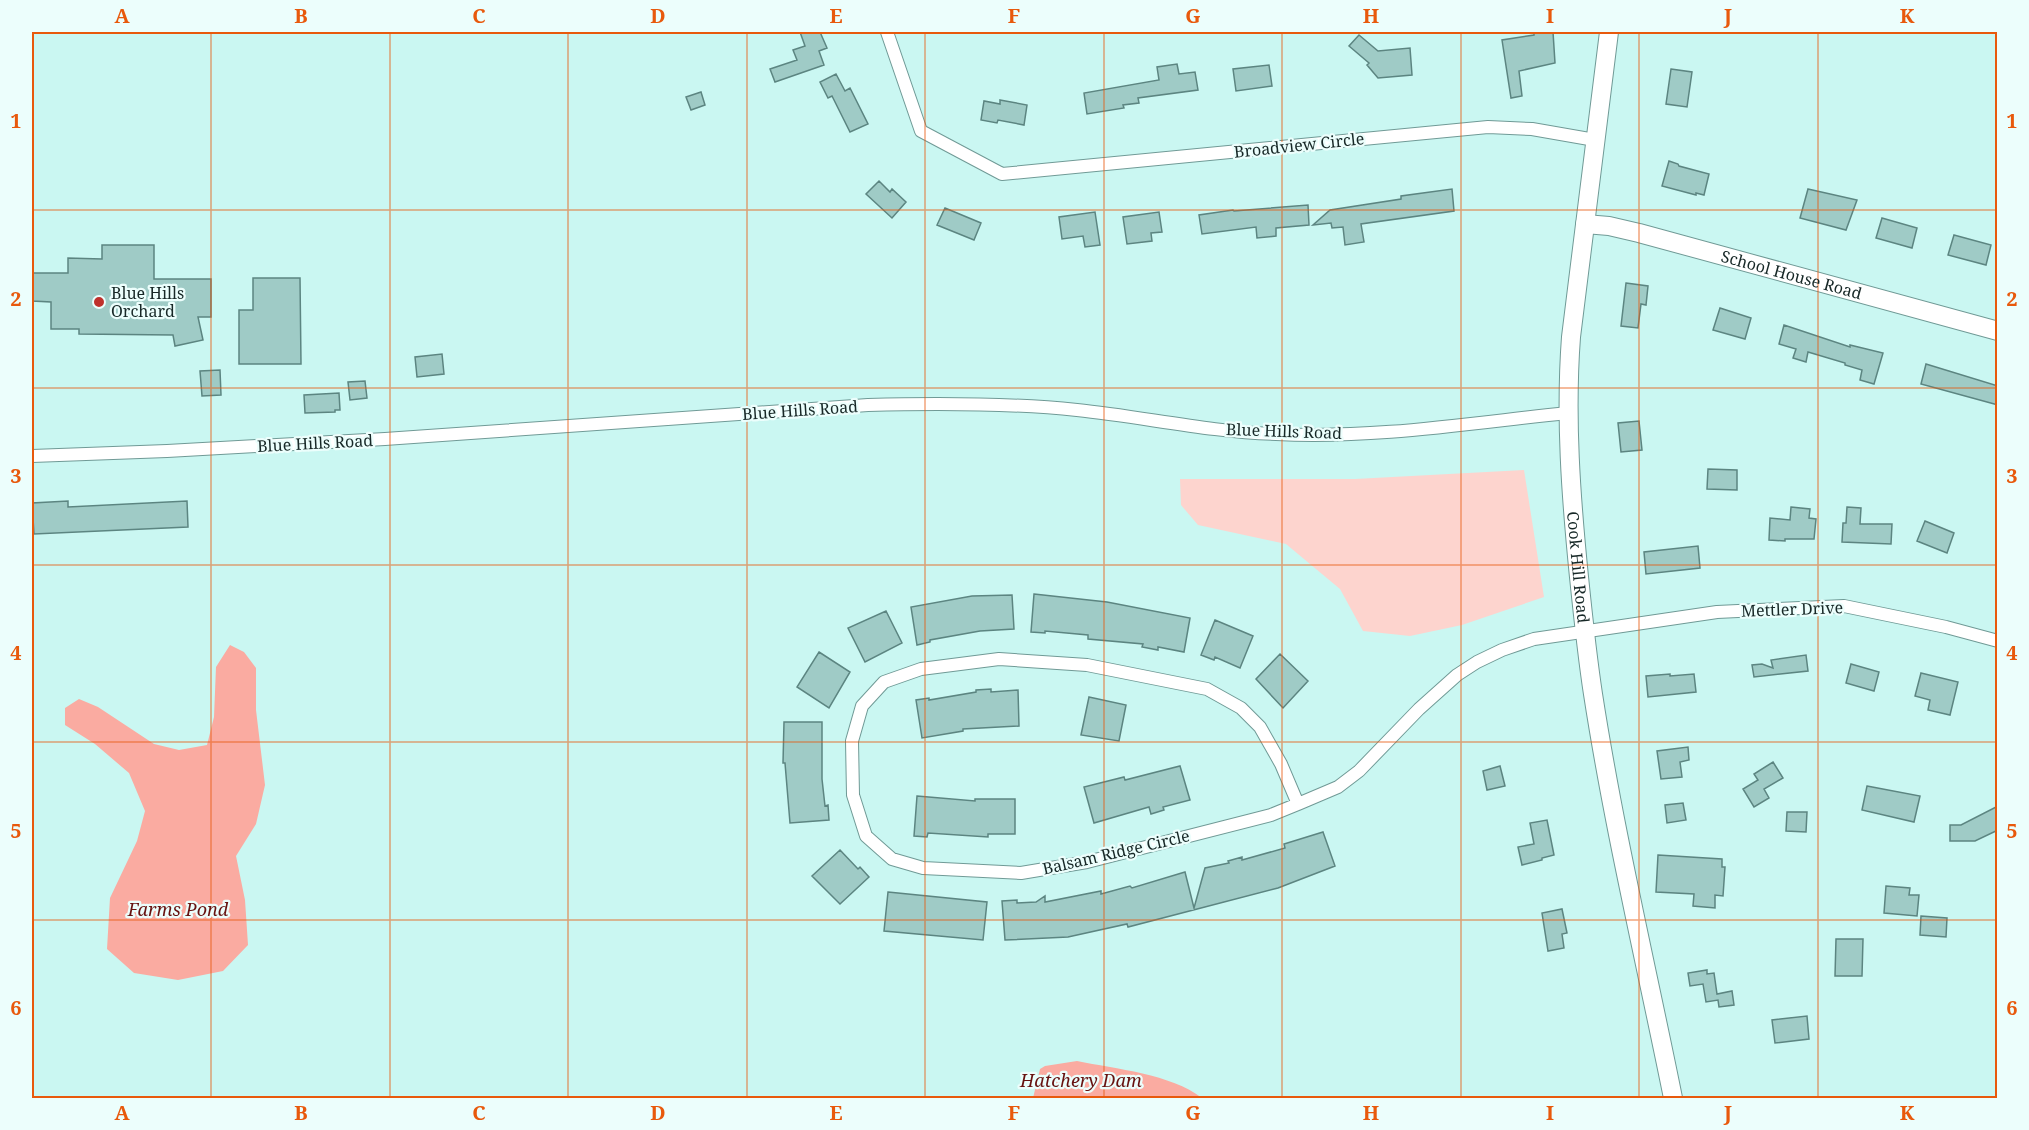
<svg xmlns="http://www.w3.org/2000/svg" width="2029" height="1130" viewBox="0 0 2029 1130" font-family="'Noto Serif',serif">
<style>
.green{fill:#fdd4ce}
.water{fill:#faaba1}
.building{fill:#9fcbc6;stroke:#5c8581;stroke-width:1.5}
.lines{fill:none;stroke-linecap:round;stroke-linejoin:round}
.street-casing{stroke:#709a96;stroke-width:14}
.secondary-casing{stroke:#709a96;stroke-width:20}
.street{stroke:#fff;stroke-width:12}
.secondary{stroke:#fff;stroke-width:18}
.grid{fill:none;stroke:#e8590c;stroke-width:1.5;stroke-opacity:0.55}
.poi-dot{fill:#bf312c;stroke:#ecfefc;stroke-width:2}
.labels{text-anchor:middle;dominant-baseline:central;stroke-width:4.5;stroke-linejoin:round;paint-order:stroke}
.street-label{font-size:16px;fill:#172827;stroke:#ecfefc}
.poi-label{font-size:16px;fill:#172827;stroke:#ecfefc;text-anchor:start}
.water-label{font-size:18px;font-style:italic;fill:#671210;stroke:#ecfefc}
.neatline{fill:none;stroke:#e8590c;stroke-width:2}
.grid-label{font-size:20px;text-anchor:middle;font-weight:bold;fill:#e8590c}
</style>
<rect width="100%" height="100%" fill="#caf7f2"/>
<path class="green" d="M 1524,470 L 1544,597 L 1462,625 L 1410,636 L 1363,631 L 1340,589 L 1286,544 L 1198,525 L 1181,505 L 1180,479 L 1355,479 Z"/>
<path class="water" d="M 230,645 L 244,652 L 256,668 L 256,710 L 265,785 L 256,824 L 236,856 L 245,900 L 248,945 L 223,971 L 178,980 L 134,973 L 107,949 L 110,898 L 137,841 L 145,811 L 129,773 L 95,744 L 65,725 L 65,708 L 79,699 L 98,707 L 154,744 L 179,750 L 207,745 L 214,717 L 216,667 Z
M 1077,1061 C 1116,1069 1171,1074 1202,1098 L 1033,1098 L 1040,1069 L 1045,1066 Z"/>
<path class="building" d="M 800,32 L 820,32 L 827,48 L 819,51 L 824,65 L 775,82 L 770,69 L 797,60 L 793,50 L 805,46 Z
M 1534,32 L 1553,32 L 1555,63 L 1519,71 L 1522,96 L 1511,98 L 1502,40 L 1534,35 Z
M 1359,35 L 1378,51 L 1410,48 L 1412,75 L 1378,78 L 1367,65 L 1369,63 L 1349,46 Z
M 1177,64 L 1179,74 L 1195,72 L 1198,90 L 1138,98 L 1139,103 L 1123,105 L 1124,108 L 1087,114 L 1084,93 L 1159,80 L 1157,67 Z
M 1269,65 L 1272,86 L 1236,91 L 1233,69 Z
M 1671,69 L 1692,72 L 1687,107 L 1666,104 Z
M 836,74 L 845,91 L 850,88 L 868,124 L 850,132 L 832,96 L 828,98 L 820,82 Z
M 701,92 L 705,105 L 691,110 L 686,97 Z
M 1000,100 L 1027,105 L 1024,125 L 998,120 L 997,123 L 981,120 L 984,101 L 1000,104 Z
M 1669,161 L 1678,164 L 1679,166 L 1709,174 L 1704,195 L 1696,193 L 1696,195 L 1662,186 Z
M 879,181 L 890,192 L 892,189 L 906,202 L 892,218 L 866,194 Z
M 1452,189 L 1454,211 L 1361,224 L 1364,242 L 1345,245 L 1343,227 L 1332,228 L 1331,223 L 1313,225 L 1330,210 L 1401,199 L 1401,196 Z
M 1808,189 L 1857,200 L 1846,230 L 1800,218 Z
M 1308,205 L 1309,225 L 1276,228 L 1276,236 L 1257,238 L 1256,227 L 1202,234 L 1199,215 L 1233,210 L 1234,211 Z
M 945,208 L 981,223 L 974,240 L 937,225 Z
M 1095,212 L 1100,245 L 1085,247 L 1083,236 L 1062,239 L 1059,217 Z
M 1159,212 L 1162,232 L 1151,233 L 1152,241 L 1127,244 L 1123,217 Z
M 1882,218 L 1917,228 L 1912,248 L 1876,238 Z
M 1954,235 L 1991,245 L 1986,265 L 1948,255 Z
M 102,245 L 154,245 L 154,279 L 211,279 L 211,317 L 198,317 L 203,340 L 175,346 L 173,335 L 79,334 L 79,329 L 51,329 L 51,302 L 32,301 L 32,273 L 68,273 L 68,258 L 102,259 Z
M 253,278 L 300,278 L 301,364 L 239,364 L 239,310 L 253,310 Z
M 1626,283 L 1648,286 L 1646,305 L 1641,304 L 1638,328 L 1621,326 Z
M 1720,308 L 1751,318 L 1745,339 L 1713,330 Z
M 1784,325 L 1850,347 L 1850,345 L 1883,353 L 1874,384 L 1860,380 L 1862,370 L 1845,365 L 1845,363 L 1808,352 L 1806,362 L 1793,358 L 1796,349 L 1779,344 Z
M 442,354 L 444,374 L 417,377 L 415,357 Z
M 1926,364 L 1998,386 L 1998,405 L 1921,384 Z
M 220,370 L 221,395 L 202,396 L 200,371 Z
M 365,381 L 367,398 L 350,400 L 348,382 Z
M 339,393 L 340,410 L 335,410 L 335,412 L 305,413 L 304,395 Z
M 1639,421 L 1642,450 L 1621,452 L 1618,423 Z
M 1708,469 L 1737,470 L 1737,490 L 1707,489 Z
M 68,501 L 68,507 L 187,501 L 188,527 L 34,534 L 32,503 Z
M 1791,507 L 1810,509 L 1809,518 L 1816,519 L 1814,539 L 1785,539 L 1785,541 L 1769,540 L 1770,518 L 1790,520 Z
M 1847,507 L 1861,508 L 1860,524 L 1892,524 L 1891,544 L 1842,542 L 1843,523 L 1846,523 Z
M 1925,521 L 1954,533 L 1947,553 L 1917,541 Z
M 1698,546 L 1700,568 L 1646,574 L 1644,552 Z
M 1034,594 L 1107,602 L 1190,618 L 1184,652 L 1158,647 L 1158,650 L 1142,647 L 1143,644 L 1088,639 L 1088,635 L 1045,631 L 1045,633 L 1031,632 Z
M 1012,595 L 1014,629 L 980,631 L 930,640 L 930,642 L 917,645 L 911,607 L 972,596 Z
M 886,611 L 902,643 L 865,662 L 848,628 Z
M 1215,620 L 1253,636 L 1240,668 L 1215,657 L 1214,660 L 1201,655 Z
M 819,652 L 850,672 L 829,708 L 797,687 Z
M 1280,654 L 1308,681 L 1283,708 L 1256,679 Z
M 1806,655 L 1808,671 L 1754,677 L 1752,665 L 1762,664 L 1773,668 L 1771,660 Z
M 1851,664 L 1879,672 L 1874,691 L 1846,683 Z
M 1921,673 L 1958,682 L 1950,715 L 1928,710 L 1930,700 L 1915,696 Z
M 1670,674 L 1670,676 L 1694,674 L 1696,692 L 1648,697 L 1646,676 Z
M 991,689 L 991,692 L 1018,690 L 1019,726 L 963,729 L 963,731 L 922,738 L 916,700 L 929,698 L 929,700 L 976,692 L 976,690 Z
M 1089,697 L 1126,705 L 1119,741 L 1081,735 Z
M 784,722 L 822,722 L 822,779 L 825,806 L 828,805 L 829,820 L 790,823 L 785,763 L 783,763 Z
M 1688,747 L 1689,760 L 1680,762 L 1682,777 L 1661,779 L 1657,751 Z
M 1773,762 L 1783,778 L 1764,789 L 1769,798 L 1754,807 L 1743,789 L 1758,780 L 1754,774 Z
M 1180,766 L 1190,800 L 1163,807 L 1164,810 L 1151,814 L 1149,807 L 1094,823 L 1084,787 L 1124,777 L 1125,780 Z
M 1500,766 L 1505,786 L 1487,790 L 1483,771 Z
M 1867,786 L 1920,796 L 1914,822 L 1862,810 Z
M 917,796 L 975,801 L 975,799 L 1015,799 L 1015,834 L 988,834 L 988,837 L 928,833 L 927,837 L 914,836 Z
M 1683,803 L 1686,820 L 1667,823 L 1665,805 Z
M 1998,806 L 1998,830 L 1975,841 L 1950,841 L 1950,825 L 1961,825 Z
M 1787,812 L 1807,812 L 1806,832 L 1786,831 Z
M 1547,820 L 1554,855 L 1542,858 L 1542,860 L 1522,865 L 1518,847 L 1534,844 L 1530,823 Z
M 1323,832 L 1335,866 L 1278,888 L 1128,927 L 1127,924 L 1068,937 L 1005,940 L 1002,901 L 1017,900 L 1017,903 L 1036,902 L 1045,896 L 1045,902 L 1101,891 L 1101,894 L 1130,886 L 1132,888 L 1185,872 L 1194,908 L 1205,868 L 1229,863 L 1228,861 L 1242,857 L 1242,860 L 1285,848 L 1284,844 Z
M 840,850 L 858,869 L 860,867 L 869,877 L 840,904 L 812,876 Z
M 1658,855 L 1722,859 L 1722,867 L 1725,867 L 1723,896 L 1715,895 L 1715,908 L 1693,906 L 1694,894 L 1656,892 Z
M 1886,886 L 1910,888 L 1909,895 L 1919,895 L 1917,916 L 1884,913 Z
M 888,892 L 987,902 L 983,940 L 884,931 Z
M 1562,909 L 1567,933 L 1562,934 L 1564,948 L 1548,951 L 1542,913 Z
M 1921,916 L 1947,918 L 1946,937 L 1920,935 Z
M 1836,939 L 1863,939 L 1862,976 L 1835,976 Z
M 1707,970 L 1707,974 L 1714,973 L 1717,994 L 1732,991 L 1734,1005 L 1719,1007 L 1718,1000 L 1706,1002 L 1703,984 L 1690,986 L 1688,973 Z
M 1807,1016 L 1809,1039 L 1775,1043 L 1772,1020 Z"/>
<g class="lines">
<defs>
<path id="street" d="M 887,32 L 921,131 L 1002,174 L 1488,127 L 1532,129 L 1595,140
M 32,456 L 167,451 L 385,439 L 868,405 C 937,403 1008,403 1077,410 C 1144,417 1210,432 1276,434 C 1374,439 1471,423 1567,413
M 999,659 L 1087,665 L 1207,689 L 1241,708 L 1260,727 L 1281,764 L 1298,804 L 1271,815 L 1087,862 L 1021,873 L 923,868 L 892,859 L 866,836 L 853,795 L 852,741 L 862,706 L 884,682 L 921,669 Z
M 1298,804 L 1338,787 L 1359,771 L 1419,709 L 1457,675 L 1477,662 L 1502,650 L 1534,639 L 1717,612 L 1844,606 L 1946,627 L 1998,641"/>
<g id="secondary">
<path id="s1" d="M 1609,32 L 1571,337 C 1565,418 1571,497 1579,577 C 1583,616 1587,655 1593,694 C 1614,830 1646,964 1673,1098"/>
<path id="s2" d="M 1585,224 L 1609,226 L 1639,233 L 1998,331"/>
</g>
</defs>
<use href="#street" class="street-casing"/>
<use href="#secondary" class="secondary-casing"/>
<use href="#street" class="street"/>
<use href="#secondary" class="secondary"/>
</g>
<path class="grid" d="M 211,32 L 211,1098M 390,32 L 390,1098M 568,32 L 568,1098M 747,32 L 747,1098M 925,32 L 925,1098M 1104,32 L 1104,1098M 1282,32 L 1282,1098M 1461,32 L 1461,1098M 1639,32 L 1639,1098M 1818,32 L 1818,1098M 32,210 L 1998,210M 32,388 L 1998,388M 32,565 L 1998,565M 32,742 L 1998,742M 32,920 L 1998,920"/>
<circle class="poi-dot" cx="99" cy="302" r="6"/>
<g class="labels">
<g class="street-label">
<text transform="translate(1299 145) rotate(-6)">Broadview Circle</text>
<text stroke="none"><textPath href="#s2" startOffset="213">School House Road</textPath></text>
<text transform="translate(800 410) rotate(-4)">Blue Hills Road</text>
<text transform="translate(1284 431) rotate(2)">Blue Hills Road</text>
<text transform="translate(315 443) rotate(-3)">Blue Hills Road</text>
<text stroke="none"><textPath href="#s1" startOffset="538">Cook Hill Road</textPath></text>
<text transform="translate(1792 609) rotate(-2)">Mettler Drive</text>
<text transform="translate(1116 852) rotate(-13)">Balsam Ridge Circle</text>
</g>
<g class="poi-label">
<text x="111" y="293">Blue Hills<tspan x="111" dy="18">Orchard</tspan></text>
</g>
<g class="water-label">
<text x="178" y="909">Farms Pond</text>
<text x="1081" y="1080">Hatchery Dam</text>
</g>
</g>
<rect width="2029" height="1130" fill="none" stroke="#ecfefc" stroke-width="66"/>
<rect x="33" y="33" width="1963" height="1064" class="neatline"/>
<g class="grid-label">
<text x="122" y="23">A</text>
<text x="301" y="23">B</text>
<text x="479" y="23">C</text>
<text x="658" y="23">D</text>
<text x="836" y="23">E</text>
<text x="1014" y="23">F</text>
<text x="1193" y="23">G</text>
<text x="1371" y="23">H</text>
<text x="1550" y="23">I</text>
<text x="1728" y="23">J</text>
<text x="1907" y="23">K</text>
<text x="16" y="128">1</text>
<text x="2012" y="128">1</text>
<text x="16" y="306">2</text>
<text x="2012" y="306">2</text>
<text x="16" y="483">3</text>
<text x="2012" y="483">3</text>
<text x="16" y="660">4</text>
<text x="2012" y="660">4</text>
<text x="16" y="838">5</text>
<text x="2012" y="838">5</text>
<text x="16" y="1015">6</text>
<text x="2012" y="1015">6</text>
<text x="122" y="1120">A</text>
<text x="301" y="1120">B</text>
<text x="479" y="1120">C</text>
<text x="658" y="1120">D</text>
<text x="836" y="1120">E</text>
<text x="1014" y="1120">F</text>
<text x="1193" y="1120">G</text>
<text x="1371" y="1120">H</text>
<text x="1550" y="1120">I</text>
<text x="1728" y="1120">J</text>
<text x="1907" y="1120">K</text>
</g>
</svg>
